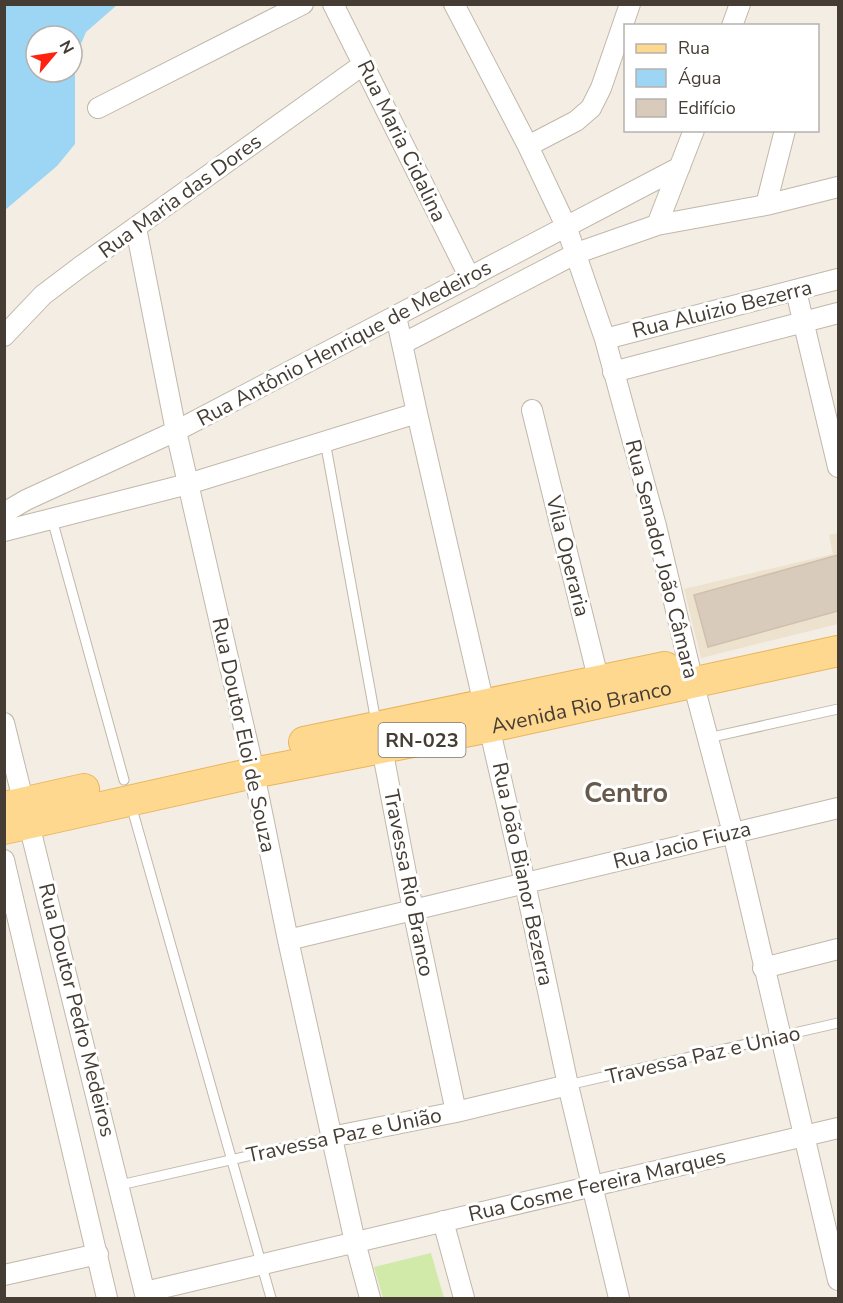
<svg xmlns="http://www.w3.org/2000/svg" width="843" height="1303" viewBox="0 0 843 1303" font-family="'Nunito Sans',sans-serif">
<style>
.education{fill:#ede2cd}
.green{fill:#d1eaaa}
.water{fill:#9cd6f4;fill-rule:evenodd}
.building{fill:#d8cbbc;stroke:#d0bfab;stroke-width:1.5}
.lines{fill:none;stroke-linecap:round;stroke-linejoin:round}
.lane-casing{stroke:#c2b7a9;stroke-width:11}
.street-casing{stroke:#c2b7a9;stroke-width:22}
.primary-casing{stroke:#e9b55b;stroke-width:32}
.lane{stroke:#fff;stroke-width:9}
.street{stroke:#fff;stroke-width:20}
.primary{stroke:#ffd890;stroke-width:30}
.labels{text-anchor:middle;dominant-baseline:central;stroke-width:6;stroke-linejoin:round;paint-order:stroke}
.shield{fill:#fff;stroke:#7d7770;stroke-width:1.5}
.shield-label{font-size:20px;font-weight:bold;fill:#453d33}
.street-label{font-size:21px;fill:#453d33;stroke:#fff}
.district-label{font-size:27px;font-weight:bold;fill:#685a4a;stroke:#fff}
</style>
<rect width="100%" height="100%" fill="#f3ede4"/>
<path class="education" d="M 838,533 L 838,624 L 701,658 L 684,589 L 833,554 L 829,535 Z"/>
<path class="green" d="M 431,1253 L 444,1298 L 383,1298 L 374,1267 Z"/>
<path class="water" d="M 5,4 L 117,5 L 86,32 L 75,58 L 75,144 L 57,166 L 5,210 ZM 36,36 L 72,36 L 72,72 L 36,72 Z"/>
<path class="building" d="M 838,555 L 838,611 L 708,647 L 694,595 Z"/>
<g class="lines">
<defs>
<path id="lane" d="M 325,441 L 376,722
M 52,519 L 124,780
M 708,738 L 838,709
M 131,805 L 271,1298
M 568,1085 L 838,1023
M 120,1185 L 331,1137"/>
<path id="street" d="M 333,4 L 470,278
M 454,4 L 528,146 L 566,226 L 605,339 L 656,526 L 693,682 L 733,833 L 838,1280
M 732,26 L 740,4
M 98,108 L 303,4
M 528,146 L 576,121 L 591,108 L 601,88 L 630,4
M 766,205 L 785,130
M 657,225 L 694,130
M 136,228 L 176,431 L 250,754 L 288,940 L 355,1242 L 370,1298
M 796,291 L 838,467
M 396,316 L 417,413 L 525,883 L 568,1085 L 619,1298
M 4,336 L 43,295 L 80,267 L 364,64
M 605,339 L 838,279
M 402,344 L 577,253 L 657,225 L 766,205 L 838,187
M 613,372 L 838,313
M 532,410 L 601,690
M 4,513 L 26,500 L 176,431 L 680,167
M 4,531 L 188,484 L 417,413
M 4,723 L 146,1298
M 380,738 L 413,910 L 456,1112
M 4,860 L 107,1298
M 288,940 L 838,808
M 763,968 L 838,949
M 331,1137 L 456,1112 L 568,1085
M 443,1221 L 464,1298
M 4,1275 L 98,1254
M 145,1292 L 838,1128"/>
<g id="primary">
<path d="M 304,742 L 665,667"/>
<path d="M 4,807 L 84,789"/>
<path id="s1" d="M 4,829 L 253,773 L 490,727 L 838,651"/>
</g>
</defs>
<use href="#lane" class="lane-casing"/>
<use href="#street" class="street-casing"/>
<use href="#primary" class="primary-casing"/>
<use href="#lane" class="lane"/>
<use href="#street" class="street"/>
<use href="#primary" class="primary"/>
</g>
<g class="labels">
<rect class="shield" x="378.5" y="723" width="87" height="34" rx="4.5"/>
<g class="shield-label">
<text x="422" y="740">RN-023</text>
</g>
<g class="street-label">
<text transform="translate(402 141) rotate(64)">Rua Maria Cidalina</text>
<text transform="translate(180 196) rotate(-36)">Rua Maria das Dores</text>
<text transform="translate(722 309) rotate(-14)">Rua Aluizio Bezerra</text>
<text transform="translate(344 343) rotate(-28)">Rua Antônio Henrique de Medeiros</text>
<text transform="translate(568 556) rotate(76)">Vila Operaria</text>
<text transform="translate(662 559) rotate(76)">Rua Senador João Câmara</text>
<text stroke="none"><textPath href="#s1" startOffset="590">Avenida Rio Branco</textPath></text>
<text transform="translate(244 735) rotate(78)">Rua Doutor Eloi de Souza</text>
<text transform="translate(682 845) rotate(-14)">Rua Jacio Fiuza</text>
<text transform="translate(523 874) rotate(78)">Rua João Bianor Bezerra</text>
<text transform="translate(409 883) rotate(79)">Travessa Rio Branco</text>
<text transform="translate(77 1010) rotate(76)">Rua Doutor Pedro Medeiros</text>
<text transform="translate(703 1055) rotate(-13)">Travessa Paz e Uniao</text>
<text transform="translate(344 1135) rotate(-12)">Travessa Paz e União</text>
<text transform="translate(597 1185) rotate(-13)">Rua Cosme Fereira Marques</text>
</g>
<g class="district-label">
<text x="626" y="793">Centro</text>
</g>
</g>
<rect width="843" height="1303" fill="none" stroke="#453d33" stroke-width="12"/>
<rect x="624" y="24" width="195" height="108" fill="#ffffff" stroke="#b5b1ad" stroke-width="1.5"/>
<rect x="636" y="44" width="30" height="9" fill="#ffd890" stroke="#b5b1ad" stroke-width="1.5"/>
<text x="678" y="54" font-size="18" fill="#453d33">Rua</text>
<rect x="636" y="69" width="30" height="18" fill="#9cd6f4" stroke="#b5b1ad" stroke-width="1.5"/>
<text x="678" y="84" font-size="18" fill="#453d33">Água</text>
<rect x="636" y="99" width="30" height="18" fill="#d8cbbc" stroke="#b5b1ad" stroke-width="1.5"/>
<text x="678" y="114" font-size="18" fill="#453d33">Edifício</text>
<g transform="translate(54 54) rotate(61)"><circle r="28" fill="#ffffff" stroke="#b5b1ad" stroke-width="1.5"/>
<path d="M0-4.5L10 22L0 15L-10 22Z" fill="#ff220e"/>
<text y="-9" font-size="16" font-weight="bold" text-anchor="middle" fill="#453d33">N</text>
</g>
</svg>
